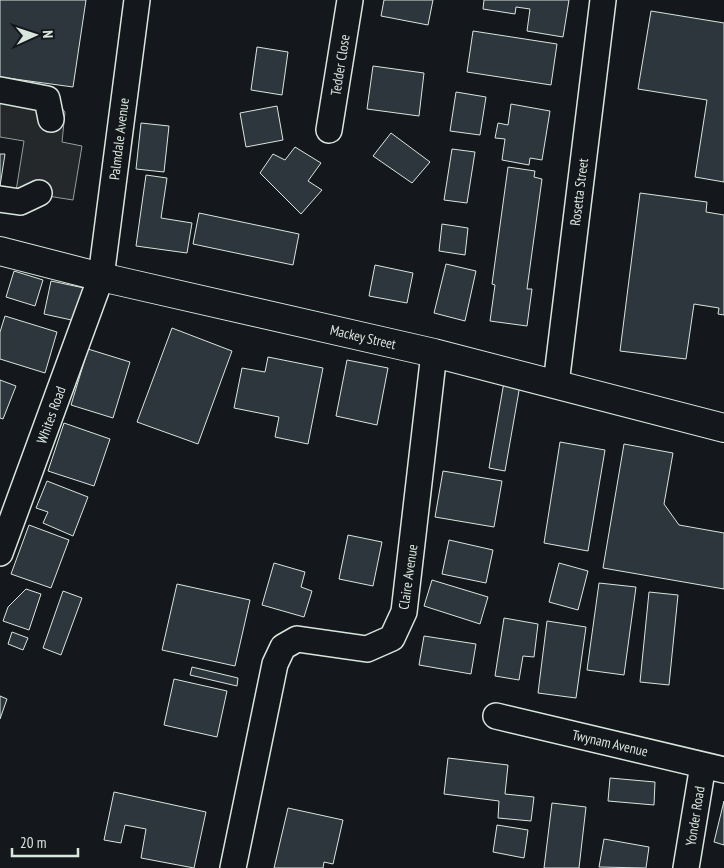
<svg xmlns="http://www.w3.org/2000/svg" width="724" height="868" viewBox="0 0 724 868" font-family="'PT Sans Narrow',sans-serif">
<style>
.parking{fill:#24282b;stroke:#939e99}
.building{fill:#2c363c;stroke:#d8e6dc}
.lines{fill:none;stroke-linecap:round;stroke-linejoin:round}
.minor-casing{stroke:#d8e6dc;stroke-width:28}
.major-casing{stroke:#d8e6dc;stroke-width:30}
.minor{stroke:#14181c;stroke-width:25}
.major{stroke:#14181c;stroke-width:28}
.labels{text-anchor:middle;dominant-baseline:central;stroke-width:4;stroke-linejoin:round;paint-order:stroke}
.street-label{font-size:14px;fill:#d8e6dc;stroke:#14181c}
</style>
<rect width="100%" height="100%" fill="#14181c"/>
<path class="parking" d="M 0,97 L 60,106 L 65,112 L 62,142 L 82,146 L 73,200 L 16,191 L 24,141 L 0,137 Z"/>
<path class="building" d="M 0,0 L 86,0 L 73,87 L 0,77 Z
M 384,0 L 433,0 L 428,25 L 381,16 Z
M 484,0 L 569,0 L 563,37 L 527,31 L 530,9 L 516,7 L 515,14 L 483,9 Z
M 651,11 L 724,23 L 724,182 L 695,177 L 707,100 L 638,89 Z
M 473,31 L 557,44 L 551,85 L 467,72 Z
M 257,47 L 288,52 L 282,95 L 251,90 Z
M 373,66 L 424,73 L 419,116 L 367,109 Z
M 456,92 L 486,97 L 480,135 L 450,131 Z
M 511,104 L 550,111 L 542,160 L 530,158 L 529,165 L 502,160 L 505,139 L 495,138 L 498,123 L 508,125 Z
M 277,106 L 283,140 L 246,147 L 240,113 Z
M 141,123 L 169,126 L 164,172 L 136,169 Z
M 391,133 L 430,162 L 412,183 L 373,156 Z
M 295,147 L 321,163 L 308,181 L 322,190 L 301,214 L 260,173 L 273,154 L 285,160 Z
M 452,149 L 475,152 L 467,203 L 444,200 Z
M 0,154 L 5,154 L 0,186 Z
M 508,167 L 535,171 L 534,177 L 542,179 L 527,289 L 532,289 L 527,326 L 490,321 L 495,285 L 492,284 Z
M 146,175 L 167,178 L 161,218 L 192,223 L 187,253 L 136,246 Z
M 640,193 L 707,202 L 706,212 L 724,215 L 724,315 L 718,314 L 719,308 L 694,304 L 686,359 L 620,351 Z
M 199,213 L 299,234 L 293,265 L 193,244 Z
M 442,224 L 468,228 L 465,255 L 439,251 Z
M 446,264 L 476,271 L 465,321 L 434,313 Z
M 375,265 L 413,273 L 407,303 L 369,296 Z
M 14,271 L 43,280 L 35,306 L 6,297 Z
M 51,281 L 84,288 L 76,321 L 44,314 Z
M 5,316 L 57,332 L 45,373 L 0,359 L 0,332 Z
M 172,328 L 232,351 L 198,444 L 137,422 Z
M 88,349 L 130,362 L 113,418 L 71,405 Z
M 268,357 L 323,368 L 308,444 L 275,437 L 279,417 L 234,408 L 242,368 L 265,372 Z
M 347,360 L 388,368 L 377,425 L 336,416 Z
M 0,380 L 16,386 L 3,419 L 0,418 Z
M 504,382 L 520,385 L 505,471 L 489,468 Z
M 64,423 L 110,439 L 94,486 L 48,471 Z
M 560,442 L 605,450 L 588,551 L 544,543 Z
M 624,444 L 673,453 L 664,504 L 679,525 L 724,533 L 724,589 L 603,568 Z
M 443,471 L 502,481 L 494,527 L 435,517 Z
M 47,481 L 88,497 L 73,536 L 43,523 L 48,512 L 36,508 Z
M 29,525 L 69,540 L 51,588 L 11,574 Z
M 348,535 L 382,542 L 373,586 L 339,579 Z
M 449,540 L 493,550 L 486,583 L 442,574 Z
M 274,563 L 305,572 L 301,587 L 312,591 L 304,617 L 262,605 Z
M 559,563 L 588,571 L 578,610 L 549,602 Z
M 432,580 L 488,597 L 480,624 L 424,606 Z
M 599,583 L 636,587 L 624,675 L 587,670 Z
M 177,584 L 250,600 L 235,666 L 162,650 Z
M 26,589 L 41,594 L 29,630 L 3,621 L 8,607 Z
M 63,591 L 82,598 L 61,655 L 43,648 Z
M 649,592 L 678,595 L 669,685 L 640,682 Z
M 504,618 L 538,624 L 534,657 L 523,656 L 519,680 L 495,676 Z
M 547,621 L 586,627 L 576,698 L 538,693 Z
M 12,632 L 28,638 L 23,650 L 8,644 Z
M 424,636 L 476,644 L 471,674 L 419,665 Z
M 192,667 L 238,678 L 237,686 L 190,675 Z
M 174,679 L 227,691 L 217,737 L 164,725 Z
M 0,696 L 7,699 L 0,719 Z
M 448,758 L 508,765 L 505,794 L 534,797 L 531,821 L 498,818 L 499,801 L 444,794 Z
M 610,778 L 655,782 L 654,805 L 608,801 Z
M 114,792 L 206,812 L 194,868 L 141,858 L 146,829 L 125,825 L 121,843 L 104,840 Z
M 724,801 L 724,845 L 714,842 Z
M 552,803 L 586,807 L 579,868 L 544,868 Z
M 288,808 L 343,820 L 333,864 L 324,862 L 323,868 L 274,868 Z
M 497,825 L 528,830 L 524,858 L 493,852 Z
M 604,839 L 649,847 L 646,868 L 599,867 Z"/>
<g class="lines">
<defs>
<path id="minor" d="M 0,90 L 47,99 L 51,119
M 329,130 L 350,0
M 0,199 L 20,202 L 39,193
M 556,384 L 603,0
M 0,553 L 101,277 L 137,0
M 496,716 L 724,770
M 233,868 L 275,664 L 283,647 L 297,639 L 367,649 L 392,638 L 404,612 L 434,353
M 686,868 L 703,765"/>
<path id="major" d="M 0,251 L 101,277 L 434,353 L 724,428"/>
</defs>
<use href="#minor" class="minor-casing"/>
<use href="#major" class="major-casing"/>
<use href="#minor" class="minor"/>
<use href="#major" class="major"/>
</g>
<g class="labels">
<g class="street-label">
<text transform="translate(340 65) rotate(-81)">Tedder Close</text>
<text transform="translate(119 139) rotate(-83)">Palmdale Avenue</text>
<text transform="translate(579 192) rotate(-83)">Rosetta Street</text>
<text transform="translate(363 337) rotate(13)">Mackey Street</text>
<text transform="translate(51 415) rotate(-70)">Whites Road</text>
<text transform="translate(408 577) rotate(-82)">Claire Avenue</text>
<text transform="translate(610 743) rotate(13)">Twynam Avenue</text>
<text transform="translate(695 816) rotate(-81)">Yonder Road</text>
</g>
</g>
<g transform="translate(35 35) rotate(87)" stroke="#14181c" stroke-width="4" paint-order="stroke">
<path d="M0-4L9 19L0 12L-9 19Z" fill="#d8e6dc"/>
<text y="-8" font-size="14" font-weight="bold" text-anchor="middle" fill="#d8e6dc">N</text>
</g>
<path d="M12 848v8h66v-8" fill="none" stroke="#d8e6dc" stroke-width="2.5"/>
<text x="20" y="848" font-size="15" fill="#d8e6dc" stroke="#14181c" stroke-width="4" paint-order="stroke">20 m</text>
</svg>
